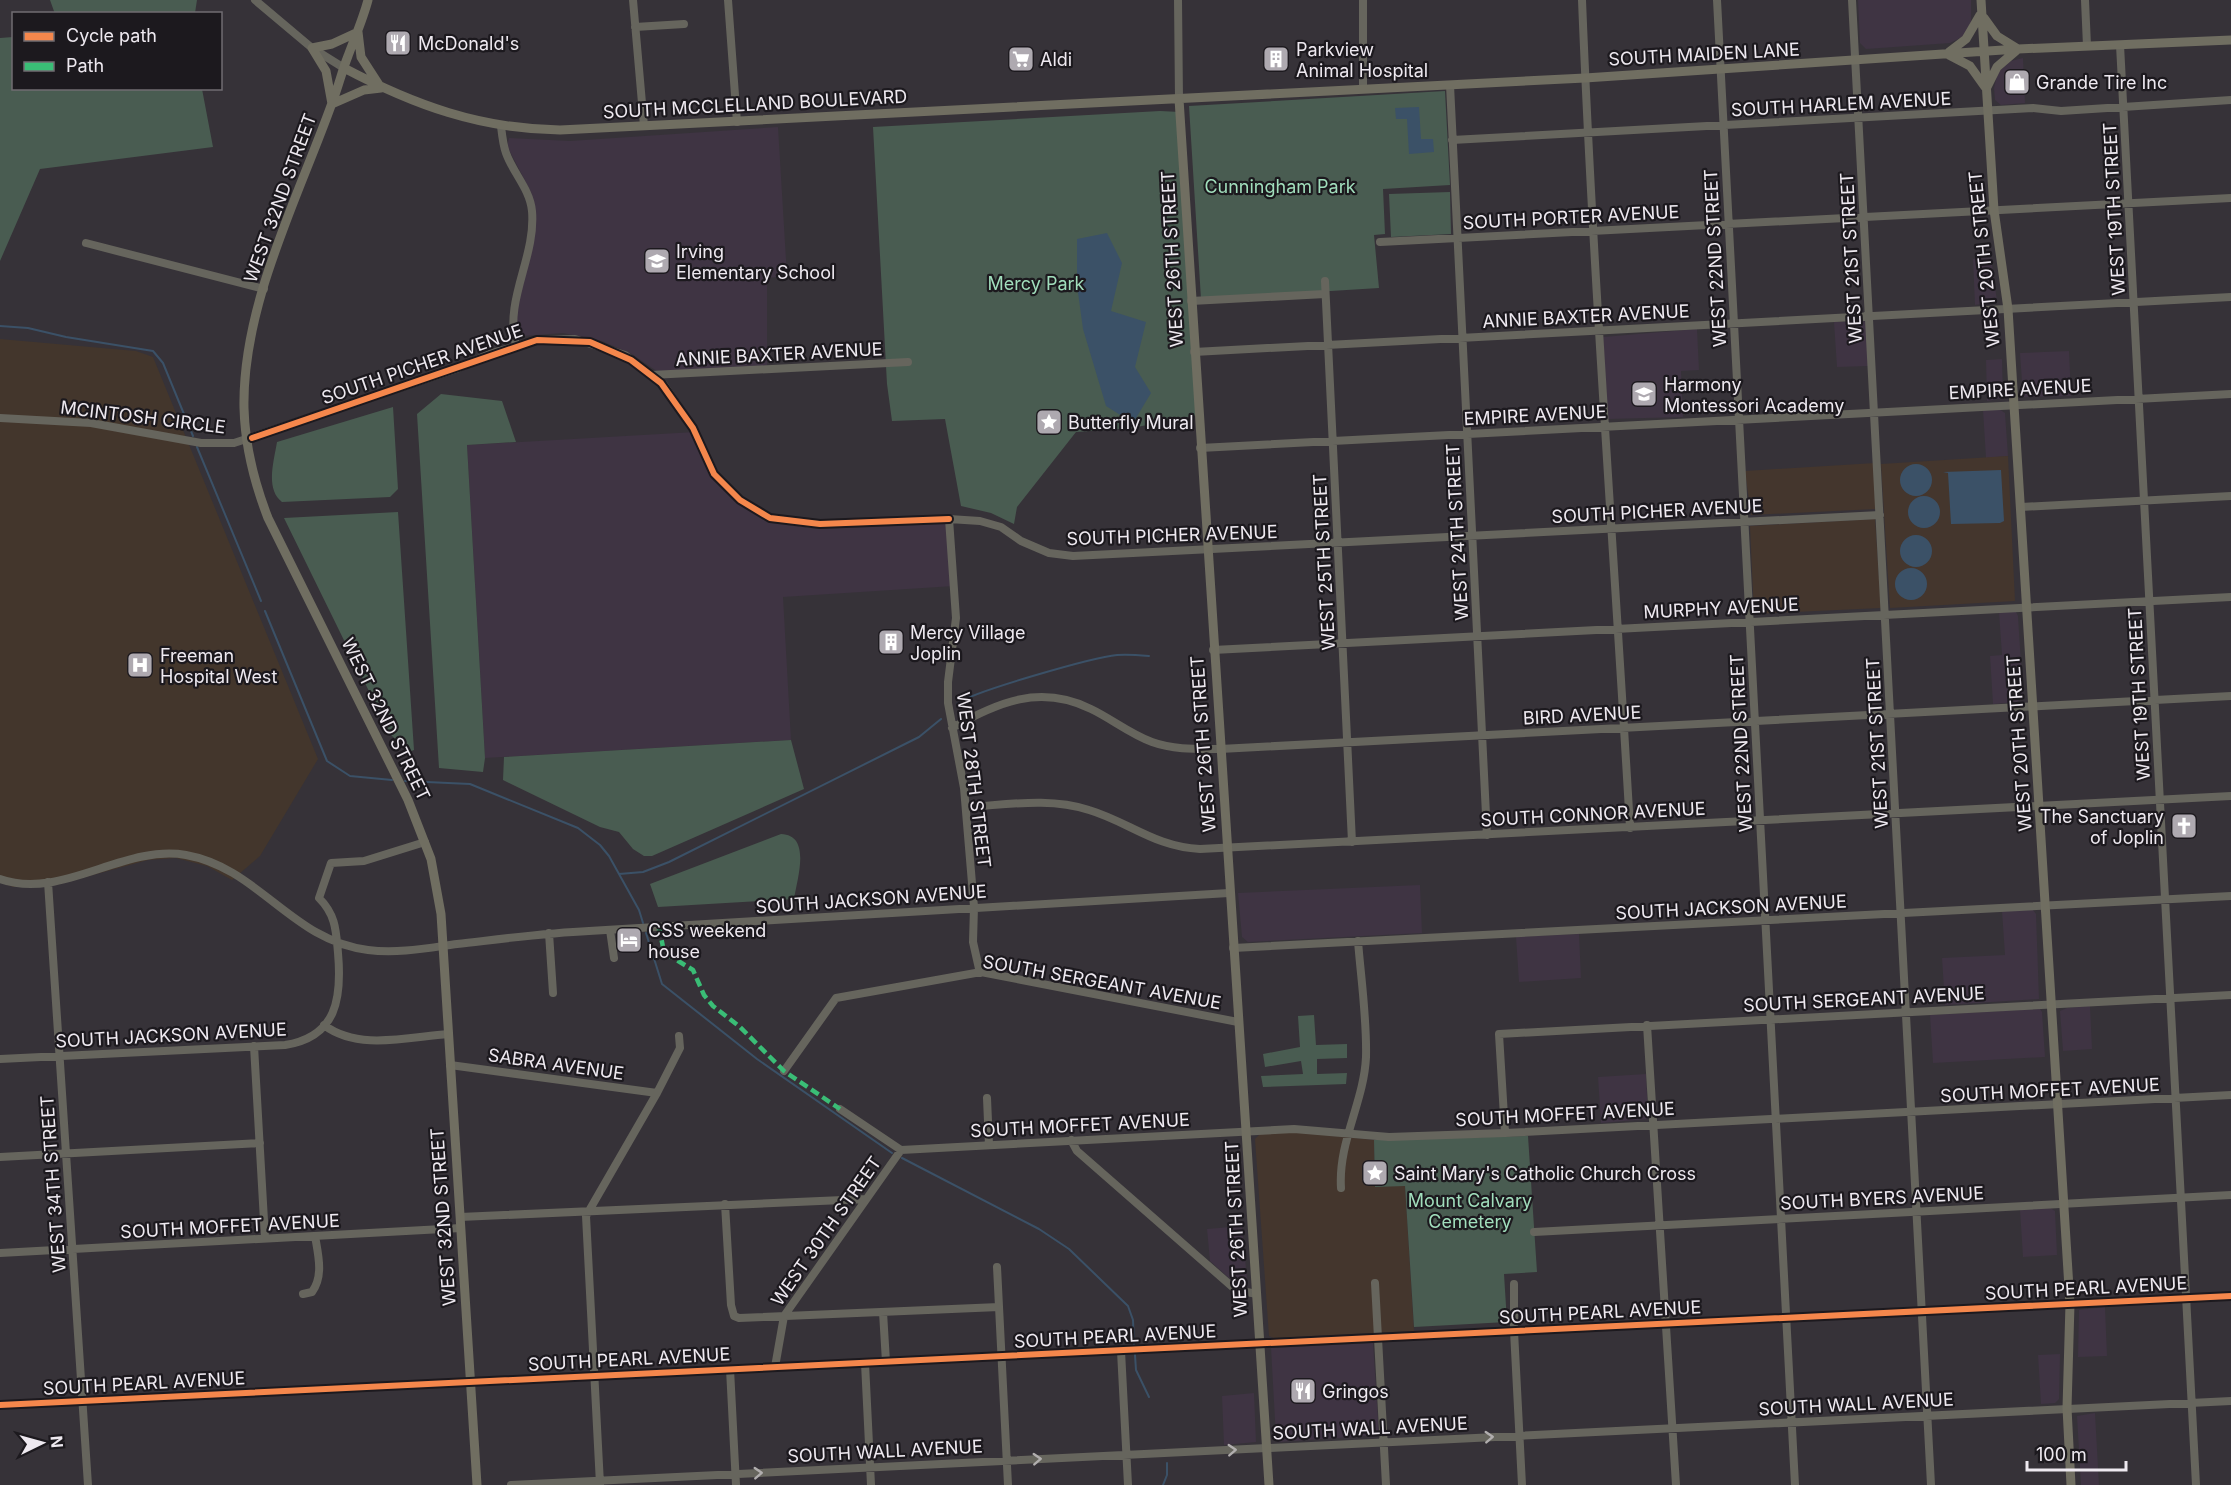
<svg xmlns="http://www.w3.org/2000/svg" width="2231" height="1485" viewBox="0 0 2231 1485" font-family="Inter,sans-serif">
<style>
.built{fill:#3f3443}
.industrial{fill:#44362d}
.medical{fill:#43362c}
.green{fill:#495c51}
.water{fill:#3b5167}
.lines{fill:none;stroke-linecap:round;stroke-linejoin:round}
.stream{stroke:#3b5167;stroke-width:2}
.minor{stroke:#66655d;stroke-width:8}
.major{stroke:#706e61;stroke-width:9}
.quiet{stroke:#3abd76;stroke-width:4.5;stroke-dasharray:9 4.5;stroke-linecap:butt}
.cycleway-casing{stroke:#1c191e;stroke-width:10}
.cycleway{stroke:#f5874c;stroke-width:6}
.oneway{stroke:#b1aeae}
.labels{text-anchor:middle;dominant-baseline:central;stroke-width:4.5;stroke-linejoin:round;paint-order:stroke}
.poi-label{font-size:18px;fill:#eee9f0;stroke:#1c191e;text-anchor:start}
.street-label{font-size:18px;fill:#eee9f0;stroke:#1c191e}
.park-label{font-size:18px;fill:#a1debc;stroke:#1c191e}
</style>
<rect width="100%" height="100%" fill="#363238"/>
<path class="built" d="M 1858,0 L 1971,0 L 1971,22 L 1964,36 L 1950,43 L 1866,49 L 1860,43 Z
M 2023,58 L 2025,103 L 2001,105 L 1995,100 L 1994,88 L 1998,72 L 2011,61 Z
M 778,127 L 787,276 L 767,278 L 767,367 L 658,372 L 632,354 L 602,341 L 563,333 L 523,336 L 517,332 L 514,322 L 536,219 L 531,192 L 507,146 L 509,138 L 570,141 Z
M 1991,258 L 1997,301 L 1975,305 L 1973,259 Z
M 1863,321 L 1866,322 L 1869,366 L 1837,367 L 1834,322 Z
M 1697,329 L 1699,370 L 1681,371 L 1683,417 L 1608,419 L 1603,337 Z
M 2069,351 L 2071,396 L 2023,397 L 2020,353 Z
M 2002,359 L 2003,398 L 1987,401 L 1986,360 Z
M 1999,409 L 2005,413 L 2008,456 L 1986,458 L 1983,410 Z
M 695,432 L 714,474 L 740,500 L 770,518 L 813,524 L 949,519 L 954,586 L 783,597 L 791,740 L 485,758 L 467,445 Z
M 1999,612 L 2016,612 L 2018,616 L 2023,696 L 2017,702 L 1993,704 L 1990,656 L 2002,655 Z
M 1420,885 L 1422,933 L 1248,942 L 1242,937 L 1238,893 Z
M 2033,910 L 2036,914 L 2039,999 L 1945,1005 L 1942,958 L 2005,955 L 2002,911 Z
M 1579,934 L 1581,978 L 1519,982 L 1516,937 Z
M 2090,1006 L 2092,1049 L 2063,1051 L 2060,1011 L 2067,1008 Z
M 2040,1009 L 2042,1012 L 2045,1057 L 1933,1063 L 1930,1015 Z
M 1646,1074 L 1648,1119 L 1601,1123 L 1598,1077 Z
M 2050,1208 L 2055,1211 L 2057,1255 L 2023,1257 L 2020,1210 Z
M 1242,1226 L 1247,1279 L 1245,1283 L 1238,1286 L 1210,1261 L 1207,1229 Z
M 2105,1307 L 2107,1356 L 2078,1357 L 2079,1310 Z
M 1373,1343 L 1379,1435 L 1279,1442 L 1276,1438 L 1271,1348 Z
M 2060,1354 L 2059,1399 L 2055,1403 L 2041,1404 L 2038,1355 Z
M 1254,1393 L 1256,1442 L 1224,1445 L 1222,1396 Z
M 2095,1413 L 2099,1485 L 2081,1485 L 2077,1416 Z"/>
<path class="industrial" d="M 2008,456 L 2015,601 L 1890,608 L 1881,464 Z
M 1875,463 L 1876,509 L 1751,515 L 1745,471 Z
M 1875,519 L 1881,608 L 1754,614 L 1750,526 Z
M 1301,1132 L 1374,1140 L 1375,1187 L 1405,1185 L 1414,1331 L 1274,1338 L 1269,1336 L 1255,1139 L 1260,1134 Z"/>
<path class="medical" d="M 0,339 L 136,351 L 153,357 L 318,759 L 260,856 L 232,880 L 207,866 L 176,858 L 148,860 L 60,884 L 13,887 L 0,882 Z"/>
<path class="green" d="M 50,0 L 197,0 L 195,13 L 55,14 Z
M 13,37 L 14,88 L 202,89 L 213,147 L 40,169 L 0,261 L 0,38 Z
M 1445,91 L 1450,185 L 1383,189 L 1385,234 L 1374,235 L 1379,288 L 1201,299 L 1189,106 Z
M 1160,111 L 1180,112 L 1198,415 L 1132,428 L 1076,432 L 1017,507 L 1014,524 L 991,513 L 961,506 L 945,419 L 892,421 L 887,384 L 873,127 Z
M 1450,192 L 1451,234 L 1391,237 L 1389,194 Z
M 441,394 L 502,401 L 516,442 L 467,445 L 485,758 L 483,772 L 439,768 L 417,414 Z
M 393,407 L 398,489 L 390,497 L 282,502 C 265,489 274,461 277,442 Z
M 398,512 L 414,750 L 409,752 L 390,734 L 284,518 Z
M 791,740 L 804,789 L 652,856 L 644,856 L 633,849 L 619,832 L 600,827 L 503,780 L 504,757 Z
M 781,834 C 812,835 797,879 794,899 L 658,907 L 650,884 Z
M 1314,1015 L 1316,1045 L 1347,1044 L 1347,1058 L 1317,1059 L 1317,1074 L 1347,1073 L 1346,1084 L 1263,1087 L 1261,1076 L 1303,1074 L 1301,1061 L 1265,1067 L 1263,1054 L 1300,1047 L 1298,1016 Z
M 1528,1136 L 1537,1272 L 1504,1274 L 1507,1322 L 1414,1327 L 1405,1186 L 1375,1187 L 1374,1140 Z"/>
<path class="water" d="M 1419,107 L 1421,139 L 1433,139 L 1434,152 L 1409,154 L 1407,119 L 1396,119 L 1395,108 Z
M 1107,233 L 1122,263 L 1111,311 L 1146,322 L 1135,367 L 1151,393 L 1133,423 L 1106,406 L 1083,329 L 1077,285 L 1077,239 Z
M1900 480a16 16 0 1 1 32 0a16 16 0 1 1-32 0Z
M 2001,470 L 2004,521 L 2000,523 L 1951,524 L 1948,473 L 1943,472 Z
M1908 512a16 16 0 1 1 32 0a16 16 0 1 1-32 0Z
M1900 551a16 16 0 1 1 32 0a16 16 0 1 1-32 0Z
M1895 584a16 16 0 1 1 32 0a16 16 0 1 1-32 0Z"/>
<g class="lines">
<path class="stream" d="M 0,326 L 28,328 L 66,337 L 153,351 L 163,363 L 193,436
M 197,447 L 261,601
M 265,611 L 327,761 L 350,776 L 392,780
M 957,704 C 970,692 1095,657 1117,655 C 1127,654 1138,655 1149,656
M 405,781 L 470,784 L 578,828 L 600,845 L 609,856 L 639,910 L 643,923
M 619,874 L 643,872 L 669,862 L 919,737 L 941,719
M 646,933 L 662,984 L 757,1059 L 892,1153
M 902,1158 L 1039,1229 L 1069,1249 L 1128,1306 L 1133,1320 L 1134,1345
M 1135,1355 L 1136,1370 L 1149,1397
M 1163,1485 L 1167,1475 L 1167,1463"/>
<path class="minor" d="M 255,0 L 312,48 L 344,68
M 633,0 L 644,126
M 728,0 L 737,122
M 1178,0 L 1179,99
M 1582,0 C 1593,276 1614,552 1630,828
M 1717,0 L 1795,1485
M 1852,0 L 1931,1485
M 2085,0 L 2087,46
M 635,27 L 684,24
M 2120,45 L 2196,1485
M 1450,85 L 1487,835
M 1363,88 L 1363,0
M 501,126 C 502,135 503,145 506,153 C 513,173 530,189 532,211 C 536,258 504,299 516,346
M 1452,140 L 2033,108 L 2061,111 L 2231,100
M 1380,242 L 2231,198
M 86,243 L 264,289
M 1325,281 L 1352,842
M 1191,301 L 1325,294
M 1194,352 L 2231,297
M 651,375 L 908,362
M 0,418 L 91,423 L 201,443 L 234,443 L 456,369 L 492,353 L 537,340 L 575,339 L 625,355 L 664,385 L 693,428 L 714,474 L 740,500 L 770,518 L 813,524 L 949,519 L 980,521 L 1001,527 L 1021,541 L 1049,553 L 1073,556 L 1880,515
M 1200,448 L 2231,394
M 2021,507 L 2231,496
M 949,519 L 956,618 L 948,682 L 948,703 L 964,788 L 974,907 L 973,942 L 980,973
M 1213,650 L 2231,597
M 952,728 C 998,702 1040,684 1091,709 C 1112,719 1130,734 1152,742 C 1174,750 1197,749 1220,749 L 2231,696
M 966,807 C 1006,805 1049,797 1089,810 C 1129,822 1155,847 1200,849 L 2231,796
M 0,879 C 61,901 123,844 186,855 C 259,868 292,941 368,950 C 397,954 428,948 457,944 C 501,939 545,933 589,931 C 803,918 1016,905 1229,893
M 48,882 L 88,1485
M 610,930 L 614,958
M 549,933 L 553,993
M 1233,948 L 2231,896
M 324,1025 C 358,1051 408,1037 448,1034
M 1647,1025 L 1676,1485
M 254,1046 L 265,1238
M 0,1059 L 285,1045 C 337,1037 342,998 338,953 C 336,931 336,915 319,898 L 331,863 L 364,861 L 425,842
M 450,1065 L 657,1093
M 784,1071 L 836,998 L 981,972 L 1238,1022
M 987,1098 L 989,1145
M 840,1109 L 901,1150
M 1505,1133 L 1499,1034 L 2231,995
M 1071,1140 L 1077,1151 L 1236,1290 L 1257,1294
M 901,1150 L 1294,1129 L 1389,1137 L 1505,1133 L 2231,1095
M 0,1157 L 260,1143
M 1341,1188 C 1338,1142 1364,1102 1366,1057 C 1367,1019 1361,979 1358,941
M 725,1204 L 731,1305 L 734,1316 L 739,1318 L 999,1307
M 460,1217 L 866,1199
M 1534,1232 L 2231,1195
M 0,1253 L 461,1228
M 997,1267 L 1008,1485
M 1375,1283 L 1386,1485
M 1514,1284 L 1514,1331 L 1522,1485
M 303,1294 L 312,1292 C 324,1276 318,1254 315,1236
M 883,1312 L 886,1362
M 1121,1351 L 1128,1485
M 865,1363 L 871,1485
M 775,1367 L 784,1316 L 901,1150
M 730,1369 L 736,1485
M 0,1405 L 2231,1296
M 600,1484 L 586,1216 L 657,1093 L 680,1048 L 679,1036
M 511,1485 L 2231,1401"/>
<path class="major" d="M 368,0 C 363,19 355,37 348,56 C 342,71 338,88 332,103 C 298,198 242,305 244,408 C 245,446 254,482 268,518 L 408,800 L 431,859 L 441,914 L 477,1485
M 1981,0 L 1994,210 L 2008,309 L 2070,1304 L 2067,1408 L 2071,1485
M 1984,18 L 1997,36 L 2018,49 L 1997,67 L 1987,87
M 358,32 L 361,57 L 381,88 L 364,90 L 332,104 L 326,71 L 312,48 L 332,44 Z
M 1949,52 L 1966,39 L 1980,15
M 1949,55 L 1970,66 L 1985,87
M 344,68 C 414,105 480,129 560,130 L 1585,78 L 2018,49 L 2231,40
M 1179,99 L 1269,1485"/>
<path class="quiet" d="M 659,927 L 663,947 L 670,956 L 693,970 L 704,995 L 713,1006 L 740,1027 L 784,1071 L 840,1109"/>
<defs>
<path id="cycleway" d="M 252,438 L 537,340 L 590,342 L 631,360 L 661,383 L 693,428 L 714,474 L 740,500 L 770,518 L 820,524 L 949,519
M 0,1405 L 2231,1296"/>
</defs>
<use href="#cycleway" class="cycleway-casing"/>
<use href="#cycleway" class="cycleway"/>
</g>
<defs><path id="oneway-chevron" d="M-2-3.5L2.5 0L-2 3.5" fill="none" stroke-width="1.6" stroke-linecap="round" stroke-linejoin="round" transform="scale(1.5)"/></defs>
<g class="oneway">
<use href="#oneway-chevron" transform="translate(1489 1437) rotate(-3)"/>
<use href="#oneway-chevron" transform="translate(1232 1450) rotate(-3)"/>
<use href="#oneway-chevron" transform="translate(1037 1459) rotate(-3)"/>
<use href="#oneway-chevron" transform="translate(758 1473) rotate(-3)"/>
</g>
<defs>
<symbol id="restaurant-square" viewBox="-11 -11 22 22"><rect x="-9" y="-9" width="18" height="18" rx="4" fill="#aea9b0" stroke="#1c191e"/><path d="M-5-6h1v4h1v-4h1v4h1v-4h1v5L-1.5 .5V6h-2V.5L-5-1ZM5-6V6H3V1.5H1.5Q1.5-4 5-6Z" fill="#fff"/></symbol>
<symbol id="supermarket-square" viewBox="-11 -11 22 22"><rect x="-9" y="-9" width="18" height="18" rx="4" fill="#aea9b0" stroke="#1c191e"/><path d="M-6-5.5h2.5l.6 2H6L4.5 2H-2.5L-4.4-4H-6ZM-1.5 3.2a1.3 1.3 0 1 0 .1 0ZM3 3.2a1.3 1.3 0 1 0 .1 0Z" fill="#fff"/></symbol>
<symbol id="building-square" viewBox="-11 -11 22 22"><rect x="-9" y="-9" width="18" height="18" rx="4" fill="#aea9b0" stroke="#1c191e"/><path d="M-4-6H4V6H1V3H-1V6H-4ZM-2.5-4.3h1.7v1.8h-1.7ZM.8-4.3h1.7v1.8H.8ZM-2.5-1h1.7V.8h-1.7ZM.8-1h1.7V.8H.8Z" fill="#fff"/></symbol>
<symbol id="shop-square" viewBox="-11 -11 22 22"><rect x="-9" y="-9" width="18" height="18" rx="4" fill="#aea9b0" stroke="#1c191e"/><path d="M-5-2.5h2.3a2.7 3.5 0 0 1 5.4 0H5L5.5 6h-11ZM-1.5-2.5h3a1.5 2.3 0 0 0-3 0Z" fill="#fff"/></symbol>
<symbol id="school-square" viewBox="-11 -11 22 22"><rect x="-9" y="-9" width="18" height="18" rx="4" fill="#aea9b0" stroke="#1c191e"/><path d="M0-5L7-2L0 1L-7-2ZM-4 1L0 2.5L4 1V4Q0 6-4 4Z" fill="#fff"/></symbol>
<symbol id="sight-square" viewBox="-11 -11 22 22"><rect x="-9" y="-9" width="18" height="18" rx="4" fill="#aea9b0" stroke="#1c191e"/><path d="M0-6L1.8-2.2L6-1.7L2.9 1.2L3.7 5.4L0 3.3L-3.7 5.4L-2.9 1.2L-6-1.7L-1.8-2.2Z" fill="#fff"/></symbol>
<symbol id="hospital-square" viewBox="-11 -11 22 22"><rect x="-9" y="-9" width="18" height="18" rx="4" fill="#aea9b0" stroke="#1c191e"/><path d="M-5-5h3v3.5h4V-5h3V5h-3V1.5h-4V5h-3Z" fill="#fff"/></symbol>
<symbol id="church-square" viewBox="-11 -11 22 22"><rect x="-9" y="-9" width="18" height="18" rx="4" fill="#aea9b0" stroke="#1c191e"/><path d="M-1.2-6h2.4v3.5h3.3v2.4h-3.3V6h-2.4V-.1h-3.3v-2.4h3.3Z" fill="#fff"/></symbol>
<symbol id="hotel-square" viewBox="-11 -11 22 22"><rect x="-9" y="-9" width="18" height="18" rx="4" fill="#aea9b0" stroke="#1c191e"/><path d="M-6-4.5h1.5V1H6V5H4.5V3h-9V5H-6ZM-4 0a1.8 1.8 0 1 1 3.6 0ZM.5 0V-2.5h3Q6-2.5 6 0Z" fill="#fff"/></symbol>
</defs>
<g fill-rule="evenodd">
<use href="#restaurant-square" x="383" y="28" width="30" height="30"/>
<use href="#supermarket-square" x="1006" y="44" width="30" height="30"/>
<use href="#building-square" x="1261" y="44" width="30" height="30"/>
<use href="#shop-square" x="2002" y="67" width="30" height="30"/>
<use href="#school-square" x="642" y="246" width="30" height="30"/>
<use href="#school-square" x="1629" y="379" width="30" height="30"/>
<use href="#sight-square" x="1034" y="407" width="30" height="30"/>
<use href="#building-square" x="876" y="627" width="30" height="30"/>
<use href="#hospital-square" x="125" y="650" width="30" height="30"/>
<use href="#church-square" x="2169" y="811" width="30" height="30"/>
<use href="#hotel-square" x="614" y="925" width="30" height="30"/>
<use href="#sight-square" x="1360" y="1158" width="30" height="30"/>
<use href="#restaurant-square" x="1288" y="1376" width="30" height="30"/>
</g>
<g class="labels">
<g class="poi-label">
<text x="418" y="43">McDonald's</text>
<text x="1296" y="49">Parkview<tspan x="1296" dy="21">Animal Hospital</tspan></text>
<text x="1040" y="59">Aldi</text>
<text x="2036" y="82">Grande Tire Inc</text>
<text x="676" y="251">Irving<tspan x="676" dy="21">Elementary School</tspan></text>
<text x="1664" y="384">Harmony<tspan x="1664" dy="21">Montessori Academy</tspan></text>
<text x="1068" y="422">Butterfly Mural</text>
<text x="910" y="632">Mercy Village<tspan x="910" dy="21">Joplin</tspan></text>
<text x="160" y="655">Freeman<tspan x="160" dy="21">Hospital West</tspan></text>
<text x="2164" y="816" text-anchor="end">The Sanctuary<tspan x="2164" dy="21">of Joplin</tspan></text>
<text x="648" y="930">CSS weekend<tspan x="648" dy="21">house</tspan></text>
<text x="1394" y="1173">Saint Mary's Catholic Church Cross</text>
<text x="1322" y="1391">Gringos</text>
</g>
<g class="street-label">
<text transform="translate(1704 54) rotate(-3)">SOUTH MAIDEN LANE</text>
<text transform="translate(755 104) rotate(-3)">SOUTH MCCLELLAND BOULEVARD</text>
<text transform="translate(1841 104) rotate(-3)">SOUTH HARLEM AVENUE</text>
<text transform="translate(280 198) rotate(-70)">WEST 32ND STREET</text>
<text transform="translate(2114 209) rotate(-93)">WEST 19TH STREET</text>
<text transform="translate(1571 217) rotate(-3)">SOUTH PORTER AVENUE</text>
<text transform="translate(1715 258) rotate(-93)">WEST 22ND STREET</text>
<text transform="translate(1851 258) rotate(-93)">WEST 21ST STREET</text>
<text transform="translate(1172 259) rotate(-93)">WEST 26TH STREET</text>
<text transform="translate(1984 259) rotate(-96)">WEST 20TH STREET</text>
<text transform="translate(1586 316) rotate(-3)">ANNIE BAXTER AVENUE</text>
<text transform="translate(779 354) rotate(-3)">ANNIE BAXTER AVENUE</text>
<text transform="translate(422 364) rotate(-19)">SOUTH PICHER AVENUE</text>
<text transform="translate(2020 389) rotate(-3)">EMPIRE AVENUE</text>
<text transform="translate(1535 415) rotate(-3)">EMPIRE AVENUE</text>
<text transform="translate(143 417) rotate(7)">MCINTOSH CIRCLE</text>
<text transform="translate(1657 511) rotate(-3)">SOUTH PICHER AVENUE</text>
<text transform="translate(1457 532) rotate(-93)">WEST 24TH STREET</text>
<text transform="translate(1172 535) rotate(-2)">SOUTH PICHER AVENUE</text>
<text transform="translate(1324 562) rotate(-93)">WEST 25TH STREET</text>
<text transform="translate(1721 608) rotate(-3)">MURPHY AVENUE</text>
<text transform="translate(2139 694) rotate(-93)">WEST 19TH STREET</text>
<text transform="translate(1582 715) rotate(-3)">BIRD AVENUE</text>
<text transform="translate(386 719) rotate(64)">WEST 32ND STREET</text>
<text transform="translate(1741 743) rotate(-93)">WEST 22ND STREET</text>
<text transform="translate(1877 743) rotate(-93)">WEST 21ST STREET</text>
<text transform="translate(2019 743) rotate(-94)">WEST 20TH STREET</text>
<text transform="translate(1203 744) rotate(-94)">WEST 26TH STREET</text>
<text transform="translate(974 780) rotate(83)">WEST 28TH STREET</text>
<text transform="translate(1593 814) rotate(-3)">SOUTH CONNOR AVENUE</text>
<text transform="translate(871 899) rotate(-4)">SOUTH JACKSON AVENUE</text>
<text transform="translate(1731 907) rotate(-3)">SOUTH JACKSON AVENUE</text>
<text transform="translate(1102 982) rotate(10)">SOUTH SERGEANT AVENUE</text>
<text transform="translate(1864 999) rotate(-3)">SOUTH SERGEANT AVENUE</text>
<text transform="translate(171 1035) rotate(-3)">SOUTH JACKSON AVENUE</text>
<text transform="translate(556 1064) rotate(8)">SABRA AVENUE</text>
<text transform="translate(2050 1090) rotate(-3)">SOUTH MOFFET AVENUE</text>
<text transform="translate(1565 1114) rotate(-3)">SOUTH MOFFET AVENUE</text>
<text transform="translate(1080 1125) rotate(-3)">SOUTH MOFFET AVENUE</text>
<text transform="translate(53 1184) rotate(-94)">WEST 34TH STREET</text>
<text transform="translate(1882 1198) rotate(-3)">SOUTH BYERS AVENUE</text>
<text transform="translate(443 1217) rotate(-94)">WEST 32ND STREET</text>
<text transform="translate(230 1226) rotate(-3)">SOUTH MOFFET AVENUE</text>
<text transform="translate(1236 1229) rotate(-93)">WEST 26TH STREET</text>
<text transform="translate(826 1231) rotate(-55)">WEST 30TH STREET</text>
<text transform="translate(2086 1288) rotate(-3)">SOUTH PEARL AVENUE</text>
<text transform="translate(1600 1312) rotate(-3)">SOUTH PEARL AVENUE</text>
<text transform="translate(1115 1336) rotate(-3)">SOUTH PEARL AVENUE</text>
<text transform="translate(629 1359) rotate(-3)">SOUTH PEARL AVENUE</text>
<text transform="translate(144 1383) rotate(-3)">SOUTH PEARL AVENUE</text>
<text transform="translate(1856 1404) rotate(-3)">SOUTH WALL AVENUE</text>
<text transform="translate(1370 1428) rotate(-3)">SOUTH WALL AVENUE</text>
<text transform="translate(885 1451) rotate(-3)">SOUTH WALL AVENUE</text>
</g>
<g class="park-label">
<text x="1280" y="186">Cunningham Park</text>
<text x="1036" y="283">Mercy Park</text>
<text x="1470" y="1200">Mount Calvary<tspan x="1470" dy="21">Cemetery</tspan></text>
</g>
</g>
<rect x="12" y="12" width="210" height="78" fill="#1c191e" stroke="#706c72" stroke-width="1.5"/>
<rect x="24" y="32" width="30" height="9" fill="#f5874c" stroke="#706c72" stroke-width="1.5"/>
<text x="66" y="42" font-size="18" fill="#eee9f0">Cycle path</text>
<rect x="24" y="62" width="30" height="9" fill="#3abd76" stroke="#706c72" stroke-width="1.5"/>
<text x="66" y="72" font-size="18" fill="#eee9f0">Path</text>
<g transform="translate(42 1443) rotate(85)" stroke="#1c191e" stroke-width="4.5" paint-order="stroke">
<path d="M0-4.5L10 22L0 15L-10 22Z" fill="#eee9f0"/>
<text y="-9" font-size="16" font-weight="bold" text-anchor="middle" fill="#eee9f0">N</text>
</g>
<path d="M2027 1461v9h99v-9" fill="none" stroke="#eee9f0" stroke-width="3"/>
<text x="2036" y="1461" font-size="18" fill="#eee9f0" stroke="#1c191e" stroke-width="4.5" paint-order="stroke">100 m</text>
</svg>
